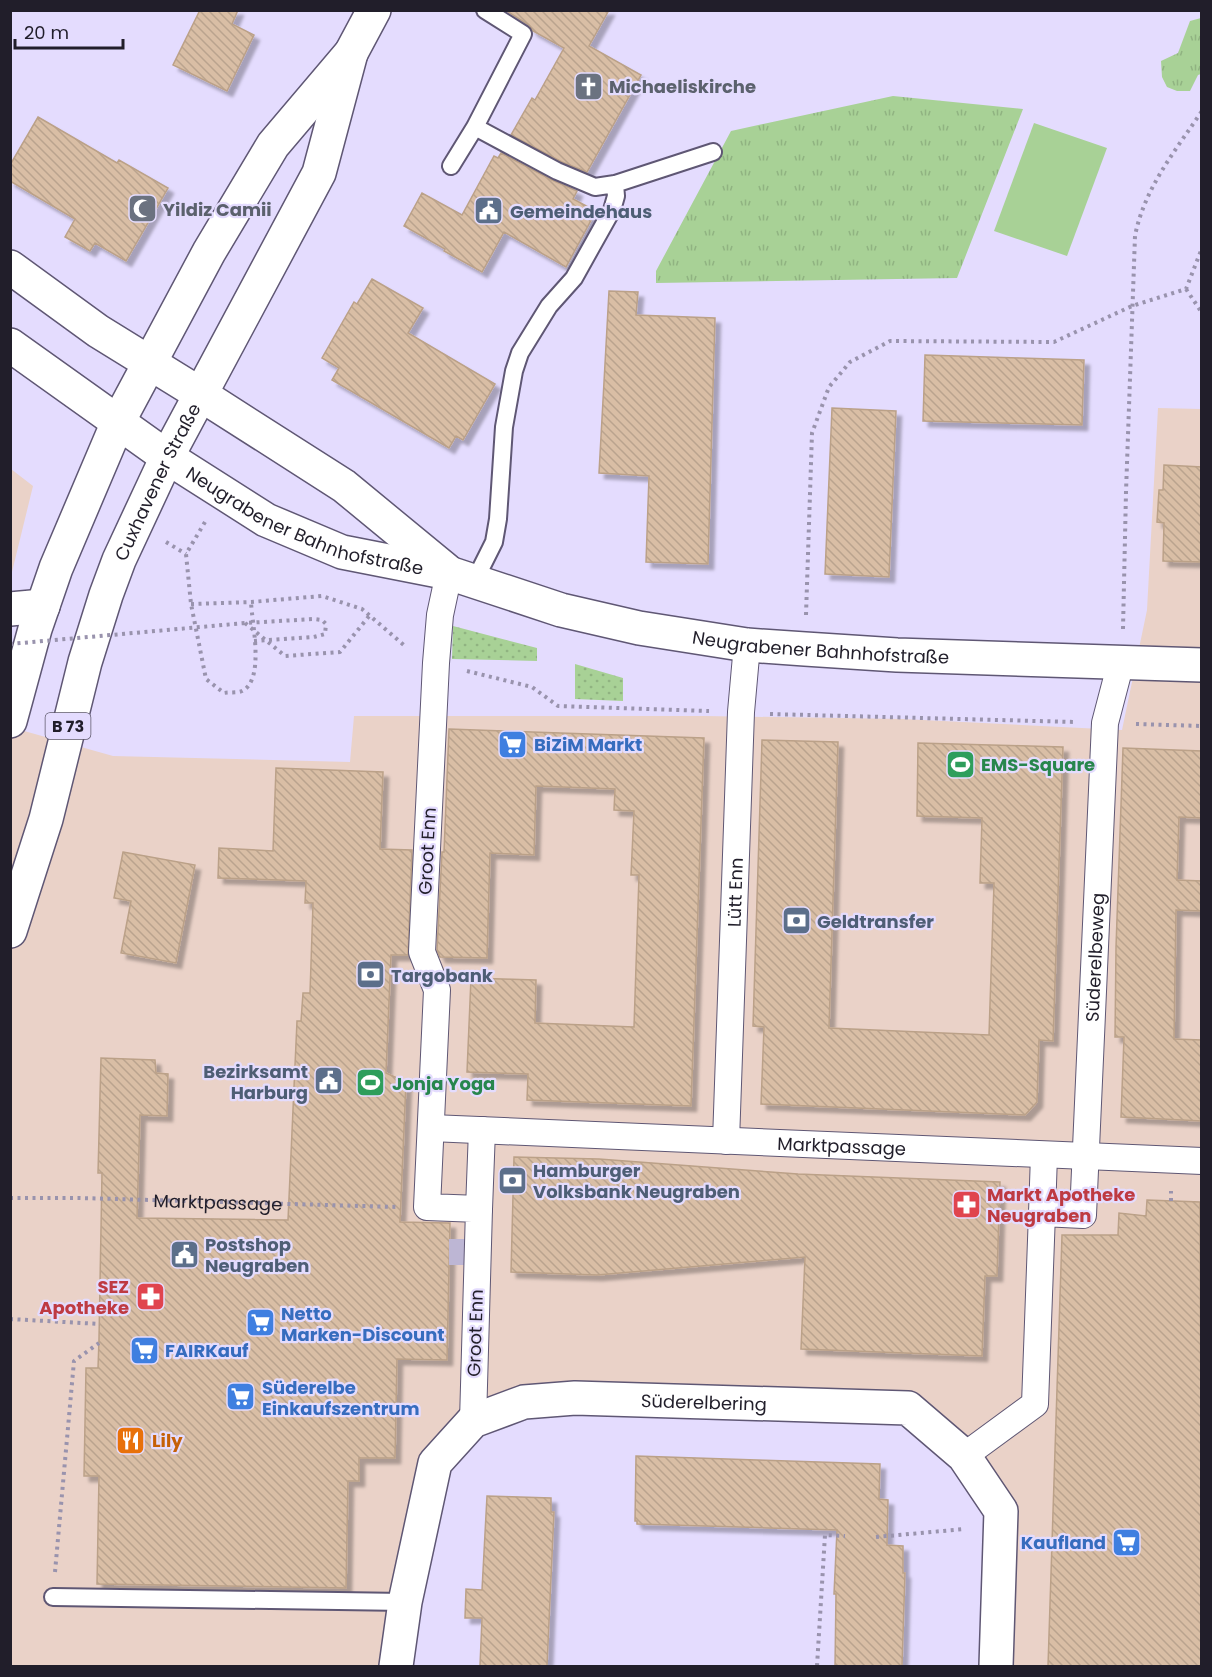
<svg xmlns="http://www.w3.org/2000/svg" width="1212" height="1677" viewBox="0 0 1212 1677" font-family="Poppins,sans-serif">
<style>
.commercial{fill:#ead2c8}
.grass{fill:url(#grass-dots)}
.park{fill:url(#park-tufts)}
.garden{fill:#a8d196}
.building{fill:url(#building-back-hatch);stroke:#bba188;stroke-width:1.5;filter:url(#shadow)}
.lines{fill:none;stroke-linecap:round;stroke-linejoin:round}
.pedestrian-tunnel{stroke:#bdb6d4;stroke-width:26;stroke-dasharray:26 13;stroke-linecap:butt}
.service-casing{stroke:#5f5774;stroke-width:20}
.pedestrian-casing{stroke:#5f5774;stroke-width:28}
.minor-casing{stroke:#5f5774;stroke-width:36}
.tertiary-casing{stroke:#5f5774;stroke-width:36}
.secondary-casing{stroke:#5f5774;stroke-width:36}
.primary-casing{stroke:#5f5774;stroke-width:36}
.path{stroke:#9993ad;stroke-width:4;stroke-dasharray:3 4.5;stroke-linecap:butt}
.service{stroke:#fff;stroke-width:16}
.pedestrian{stroke:#fff;stroke-width:26}
.minor{stroke:#fff;stroke-width:33}
.tertiary{stroke:#fff;stroke-width:33}
.secondary{stroke:#fff;stroke-width:33}
.primary{stroke:#fff;stroke-width:33}
.path-bridge{stroke:#9993ad;stroke-width:4;stroke-dasharray:3 4.5;stroke-linecap:butt}
.labels{text-anchor:middle;dominant-baseline:central;stroke-width:4.5;stroke-linejoin:round;paint-order:stroke}
.shield{fill:#e4dcfe;stroke:#5c576a;stroke-width:1.5}
.shield-label{font-size:16px;font-weight:bold;fill:#211e2a}
.worship-label{font-size:18px;font-weight:bold;fill:#5b616d;stroke:#e4dcfe;text-anchor:start}
.service-label{font-size:18px;font-weight:bold;fill:#4e5e75;stroke:#e4dcfe;text-anchor:start}
.street-label{font-size:18px;fill:#211e2a;stroke:#e4dcfe}
.shop-label{font-size:18px;font-weight:bold;fill:#366cbe;stroke:#e4dcfe;text-anchor:start}
.leisure-label{font-size:18px;font-weight:bold;fill:#27864d;stroke:#e4dcfe;text-anchor:start}
.health-label{font-size:18px;font-weight:bold;fill:#be3a42;stroke:#e4dcfe;text-anchor:start}
.food-label{font-size:18px;font-weight:bold;fill:#c56008;stroke:#e4dcfe;text-anchor:start}
</style>
<defs>
<pattern id="grass-dots" width="8" height="8" patternUnits="userSpaceOnUse" patternTransform="scale(1.5)"><rect width="8" height="8" fill="#a8d196"/><path d="M2 2h.1M6 6h.1" fill="none" stroke="#90b381" stroke-width="1.8" stroke-linecap="round"/></pattern>
<pattern id="park-tufts" width="24" height="20" patternUnits="userSpaceOnUse" patternTransform="scale(1.5)"><rect width="24" height="20" fill="#a8d196"/><path d="M3 7l-1-3M5 7V3M7 7l1-3M15 17l-1-3M17 17v-4M19 17l1-3" fill="none" stroke="#90b381"/></pattern>
<pattern id="building-back-hatch" width="6" height="6" patternUnits="userSpaceOnUse" patternTransform="scale(1.5)"><rect width="6" height="6" fill="#d9bea5"/><path d="M-1 5l2 2M0 0l6 6M5-1l2 2" fill="none" stroke="#baa38e"/></pattern>
<filter id="shadow"><feDropShadow dx="5.5" dy="5.5" stdDeviation="1.5" flood-color="#0004"/></filter>
</defs>
<rect width="100%" height="100%" fill="#e4dcfe"/>
<path class="commercial" d="M 1158,408 L 1201,409 L 1201,1666 L 999,1666 L 1004,1510 L 909,1407 L 541,1400 L 434,1464 L 396,1666 L 11,1666 L 10,727 L 113,756 L 350,762 L 354,716 L 704,716 L 903,719 L 1122,730 L 1147,610 Z
M 11,469 L 33,486 L 11,576 Z"/>
<path class="grass" d="M 453,626 L 537,648 L 537,661 L 452,659 Z
M 575,664 L 623,678 L 623,701 L 575,699 Z"/>
<path class="park" d="M 1201,18 L 1201,74 L 1198,75 L 1190,91 L 1177,91 L 1167,87 L 1162,77 L 1161,61 L 1178,53 L 1190,21 Z
M 893,96 L 1023,109 L 957,278 L 656,283 L 656,271 L 731,131 Z"/>
<path class="garden" d="M 1034,123 L 1107,148 L 1067,256 L 994,231 Z"/>
<path class="building" d="M 200,10 L 238,10 L 232,24 L 254,35 L 227,91 L 173,65 Z
M 505,10 L 609,10 L 589,46 L 641,75 L 587,172 L 562,162 L 511,135 L 532,98 L 535,100 L 564,48 L 533,31 L 529,25 Z
M 38,117 L 117,163 L 119,160 L 168,188 L 126,261 L 95,243 L 90,251 L 65,237 L 75,219 L 10,181 L 10,165 Z
M 501,153 L 552,180 L 577,191 L 573,199 L 596,211 L 566,267 L 504,232 L 482,272 L 444,251 L 445,249 L 404,226 L 422,193 L 462,215 L 494,156 L 498,158 Z
M 372,279 L 423,308 L 408,333 L 495,384 L 463,440 L 456,436 L 449,448 L 332,380 L 339,368 L 322,358 L 354,302 L 357,304 Z
M 609,291 L 638,292 L 636,315 L 715,318 L 708,564 L 646,562 L 649,476 L 599,473 Z
M 925,355 L 1084,360 L 1082,425 L 923,421 Z
M 832,408 L 896,411 L 889,577 L 825,574 Z
M 1164,465 L 1202,467 L 1202,562 L 1163,561 L 1164,523 L 1157,522 L 1159,490 L 1163,490 Z
M 449,729 L 704,738 L 691,1106 L 527,1100 L 528,1074 L 467,1072 L 471,978 L 536,980 L 535,1023 L 634,1027 L 639,875 L 631,875 L 634,811 L 614,810 L 615,789 L 536,786 L 534,855 L 490,853 L 487,958 L 440,957 L 437,950 L 442,852 L 444,852 Z
M 762,740 L 838,742 L 829,1028 L 989,1035 L 994,883 L 980,883 L 982,818 L 917,816 L 918,743 L 1063,747 L 1053,1041 L 1039,1040 L 1037,1102 L 1025,1115 L 761,1104 L 764,1027 L 753,1026 Z
M 1123,748 L 1202,751 L 1202,818 L 1179,817 L 1177,880 L 1202,881 L 1202,911 L 1176,910 L 1174,1039 L 1202,1040 L 1202,1121 L 1121,1117 L 1124,1037 L 1115,1037 L 1116,947 Z
M 276,768 L 383,772 L 380,849 L 412,850 L 408,955 L 391,955 L 386,1073 L 406,1082 L 400,1222 L 450,1223 L 447,1360 L 397,1359 L 395,1458 L 359,1458 L 359,1481 L 348,1481 L 346,1588 L 97,1584 L 99,1476 L 84,1476 L 86,1368 L 98,1368 L 99,1339 L 102,1173 L 98,1173 L 101,1058 L 155,1060 L 156,1073 L 168,1074 L 167,1116 L 140,1115 L 137,1218 L 288,1220 L 297,1021 L 301,1021 L 303,993 L 310,993 L 313,903 L 305,903 L 306,881 L 218,878 L 219,848 L 273,851 Z
M 123,852 L 195,865 L 176,963 L 121,953 L 131,901 L 114,898 Z
M 514,1157 L 599,1159 L 798,1174 L 1000,1182 L 997,1276 L 985,1276 L 982,1356 L 801,1349 L 805,1257 L 597,1275 L 511,1272 Z
M 1147,1200 L 1200,1202 L 1202,1666 L 1048,1666 L 1062,1235 L 1118,1235 L 1119,1213 L 1146,1216 Z
M 636,1456 L 880,1464 L 879,1499 L 888,1500 L 887,1545 L 903,1546 L 903,1573 L 905,1573 L 902,1666 L 835,1666 L 836,1594 L 834,1594 L 837,1530 L 637,1524 L 637,1521 L 635,1521 Z
M 487,1496 L 551,1498 L 551,1512 L 554,1512 L 547,1666 L 480,1666 L 482,1618 L 465,1618 L 466,1589 L 482,1590 Z"/>
<g class="lines">
<path class="pedestrian-tunnel" d="M 449,1252 L 478,1252"/>
<defs>
<path id="service" d="M 475,127 L 557,171 L 595,187 L 615,184 L 713,152
M 451,166 L 475,127 L 523,34 L 485,10
M 474,582 L 494,542 L 498,519 L 504,427 L 514,371 L 520,353 L 549,306 L 574,278 L 612,210 L 616,196 L 615,184
M 53,1597 L 405,1602"/>
<g id="pedestrian">
<path d="M 449,573 L 440,615 L 436,663 L 422,952 L 437,990 L 427,1207 L 479,1209 L 473,1421"/>
<path id="s2" d="M 431,1128 L 1202,1161"/>
<path id="s3" d="M 726,1141 L 741,712 L 747,645"/>
<path d="M 479,1209 L 482,1130"/>
<path d="M 1042,1213 L 1044,1155"/>
<path id="s4" d="M 964,1456 L 1035,1404 L 1042,1213 L 1083,1215 L 1105,723 L 1121,662"/>
</g>
<g id="minor">
<path d="M 10,609 L 43,606"/>
<path id="s5" d="M 396,1666 L 405,1602 L 435,1463 L 473,1421 L 524,1402 L 575,1398 L 908,1408 L 964,1456 L 1001,1511 L 996,1666"/>
</g>
<g id="tertiary">
<path d="M 200,394 L 344,486 L 446,570"/>
<path id="s6" d="M 167,457 L 266,520 L 342,552 L 449,573 L 561,610 L 639,628 L 747,645 L 805,649 L 897,655 L 1202,665"/>
</g>
<path id="secondary" d="M 10,267 L 98,331 L 200,394
M 10,345 L 167,457"/>
<g id="primary">
<path d="M 10,721 L 35,629 L 56,568 L 118,422 L 209,252 L 273,145 L 351,53 L 374,10"/>
<path id="s7" d="M 10,931 L 46,819 L 85,662 L 106,595 L 119,560 L 167,457 L 319,173 L 351,53"/>
</g>
</defs>
<use href="#service" class="service-casing"/>
<use href="#pedestrian" class="pedestrian-casing"/>
<use href="#minor" class="minor-casing"/>
<use href="#tertiary" class="tertiary-casing"/>
<use href="#secondary" class="secondary-casing"/>
<use href="#primary" class="primary-casing"/>
<g class="path">
<path d="M 1186,289 L 1202,313"/>
<path d="M 205,522 L 186,554 L 191,604 L 206,679 L 224,693 C 230,692 238,693 242,691 C 265,680 252,624 251,602"/>
<path d="M 166,542 L 186,554"/>
<path d="M 191,604 L 251,602 L 322,596 L 362,609 L 405,646"/>
<path d="M 806,615 L 812,433 L 829,387 L 850,362 L 890,341 L 1054,342 L 1132,306 L 1186,289 L 1202,248"/>
<path d="M 1123,629 L 1126,492 L 1135,236 C 1144,189 1175,151 1202,111"/>
<path d="M 254,641 L 314,637"/>
<path d="M 467,671 L 532,687 L 558,706 L 709,711"/>
<path d="M 770,714 L 1075,722"/>
<path d="M 1136,724 L 1202,726"/>
<path id="s1" d="M 10,1198 L 80,1198 L 397,1207"/>
<path d="M 1171,1201 L 1171,1191"/>
<path d="M 10,1319 L 100,1324"/>
<path d="M 876,1537 L 965,1529"/>
<path d="M 55,1572 L 74,1361 L 99,1343"/>
<path d="M 817,1666 L 825,1535 L 845,1536"/>
</g>
<use href="#service" class="service"/>
<use href="#pedestrian" class="pedestrian"/>
<use href="#minor" class="minor"/>
<use href="#tertiary" class="tertiary"/>
<use href="#secondary" class="secondary"/>
<use href="#primary" class="primary"/>
<path class="path-bridge" d="M 245,623 L 285,656 L 340,652 L 370,615
M 10,644 L 245,623 L 314,619 L 322,620 L 326,624 L 325,634 L 314,637"/>
</g>
<defs>
<symbol id="church-square" viewBox="-11 -11 22 22"><rect x="-9" y="-9" width="18" height="18" rx="4" fill="#6b7280" stroke="#e4dcfe"/><path d="M-1.2-6h2.4v3.5h3.3v2.4h-3.3V6h-2.4V-.1h-3.3v-2.4h3.3Z" fill="#fff"/></symbol>
<symbol id="mosque-square" viewBox="-11 -11 22 22"><rect x="-9" y="-9" width="18" height="18" rx="4" fill="#6b7280" stroke="#e4dcfe"/><path d="M3.5-4.9A6 6 0 1 0 3.5 4.9A5 5 0 1 1 3.5-4.9Z" fill="#fff"/></symbol>
<symbol id="civic-square" viewBox="-11 -11 22 22"><rect x="-9" y="-9" width="18" height="18" rx="4" fill="#5c6f8a" stroke="#e4dcfe"/><path d="M-.6-6.5H3V-4.5H.6V-3L4-1V1h2V6H-6V1h2V-1L-.6-3ZM-1.2 2.5V6h2.4V2.5Z" fill="#fff"/></symbol>
<symbol id="supermarket-square" viewBox="-11 -11 22 22"><rect x="-9" y="-9" width="18" height="18" rx="4" fill="#3f7fe0" stroke="#e4dcfe"/><path d="M-6-5.5h2.5l.6 2H6L4.5 2H-2.5L-4.4-4H-6ZM-1.5 3.2a1.3 1.3 0 1 0 .1 0ZM3 3.2a1.3 1.3 0 1 0 .1 0Z" fill="#fff"/></symbol>
<symbol id="stadium-square" viewBox="-11 -11 22 22"><rect x="-9" y="-9" width="18" height="18" rx="4" fill="#2e9e5b" stroke="#e4dcfe"/><path d="M0-5a6.5 5 0 1 0 0 10a6.5 5 0 1 0 0-10ZM-3.5-1.8h7v3.6h-7Z" fill="#fff"/></symbol>
<symbol id="bank-square" viewBox="-11 -11 22 22"><rect x="-9" y="-9" width="18" height="18" rx="4" fill="#5c6f8a" stroke="#e4dcfe"/><path d="M-6-4H6V4H-6ZM0-2.3a2.3 2.3 0 1 0 0 4.6a2.3 2.3 0 1 0 0-4.6Z" fill="#fff"/></symbol>
<symbol id="pharmacy-square" viewBox="-11 -11 22 22"><rect x="-9" y="-9" width="18" height="18" rx="4" fill="#e0444e" stroke="#e4dcfe"/><path d="M-2-6h4v4h4v4h-4v4h-4v-4h-4v-4h4Z" fill="#fff"/></symbol>
<symbol id="restaurant-square" viewBox="-11 -11 22 22"><rect x="-9" y="-9" width="18" height="18" rx="4" fill="#e8710a" stroke="#e4dcfe"/><path d="M-5-6h1v4h1v-4h1v4h1v-4h1v5L-1.5 .5V6h-2V.5L-5-1ZM5-6V6H3V1.5H1.5Q1.5-4 5-6Z" fill="#fff"/></symbol>
</defs>
<g fill-rule="evenodd">
<use href="#church-square" x="572" y="70" width="33" height="33"/>
<use href="#mosque-square" x="126" y="192" width="33" height="33"/>
<use href="#civic-square" x="472" y="194" width="33" height="33"/>
<use href="#supermarket-square" x="496" y="728" width="33" height="33"/>
<use href="#stadium-square" x="944" y="748" width="33" height="33"/>
<use href="#bank-square" x="780" y="904" width="33" height="33"/>
<use href="#bank-square" x="354" y="958" width="33" height="33"/>
<use href="#civic-square" x="312" y="1064" width="33" height="33"/>
<use href="#stadium-square" x="354" y="1066" width="33" height="33"/>
<use href="#bank-square" x="496" y="1164" width="33" height="33"/>
<use href="#pharmacy-square" x="950" y="1188" width="33" height="33"/>
<use href="#civic-square" x="168" y="1238" width="33" height="33"/>
<use href="#pharmacy-square" x="134" y="1280" width="33" height="33"/>
<use href="#supermarket-square" x="244" y="1306" width="33" height="33"/>
<use href="#supermarket-square" x="128" y="1334" width="33" height="33"/>
<use href="#supermarket-square" x="224" y="1380" width="33" height="33"/>
<use href="#restaurant-square" x="114" y="1424" width="33" height="33"/>
<use href="#supermarket-square" x="1110" y="1526" width="33" height="33"/>
</g>
<g class="labels">
<rect class="shield" x="45.5" y="713" width="45" height="26" rx="4.5"/>
<g class="shield-label">
<text x="68" y="726">B 73</text>
</g>
<g class="worship-label">
<text x="609" y="86">Michaeliskirche</text>
<text x="163" y="209">Yildiz Camii</text>
</g>
<g class="service-label">
<text x="510" y="211">Gemeindehaus</text>
<text x="817" y="921">Geldtransfer</text>
<text x="391" y="975">Targobank</text>
<text x="308" y="1071" text-anchor="end">Bezirksamt<tspan x="308" dy="21">Harburg</tspan></text>
<text x="533" y="1170">Hamburger<tspan x="533" dy="21">Volksbank Neugraben</tspan></text>
<text x="205" y="1244">Postshop<tspan x="205" dy="21">Neugraben</tspan></text>
</g>
<g class="street-label">
<text stroke="none"><textPath href="#s7" startOffset="474">Cuxhavener Straße</textPath></text>
<text stroke="none"><textPath href="#s6" startOffset="154">Neugrabener Bahnhofstraße</textPath></text>
<text stroke="none"><textPath href="#s6" startOffset="690">Neugrabener Bahnhofstraße</textPath></text>
<text transform="translate(427 851) rotate(-87)">Groot Enn</text>
<text stroke="none"><textPath href="#s3" startOffset="249">Lütt Enn</textPath></text>
<text stroke="none"><textPath href="#s4" startOffset="578">Süderelbeweg</textPath></text>
<text stroke="none"><textPath href="#s2" startOffset="411">Marktpassage</textPath></text>
<text stroke="none"><textPath href="#s1" startOffset="208">Marktpassage</textPath></text>
<text transform="translate(475 1333) rotate(-88)">Groot Enn</text>
<text stroke="none"><textPath href="#s5" startOffset="498">Süderelbering</textPath></text>
</g>
<g class="shop-label">
<text x="534" y="744">BiZiM Markt</text>
<text x="281" y="1313">Netto<tspan x="281" dy="21">Marken-Discount</tspan></text>
<text x="165" y="1350">FAIRKauf</text>
<text x="262" y="1387">Süderelbe<tspan x="262" dy="21">Einkaufszentrum</tspan></text>
<text x="1106" y="1542" text-anchor="end">Kaufland</text>
</g>
<g class="leisure-label">
<text x="981" y="764">EMS-Square</text>
<text x="392" y="1083">Jonja Yoga</text>
</g>
<g class="health-label">
<text x="987" y="1194">Markt Apotheke<tspan x="987" dy="21">Neugraben</tspan></text>
<text x="129" y="1286" text-anchor="end">SEZ<tspan x="129" dy="21">Apotheke</tspan></text>
</g>
<g class="food-label">
<text x="152" y="1440">Lily</text>
</g>
</g>
<rect width="1212" height="1677" fill="none" stroke="#211e2a" stroke-width="24"/>
<path d="M15 39v9h108v-9" fill="none" stroke="#211e2a" stroke-width="3"/>
<text x="24" y="39" font-size="18" fill="#211e2a" stroke="#e4dcfe" stroke-width="4.5" paint-order="stroke">20 m</text>
</svg>
